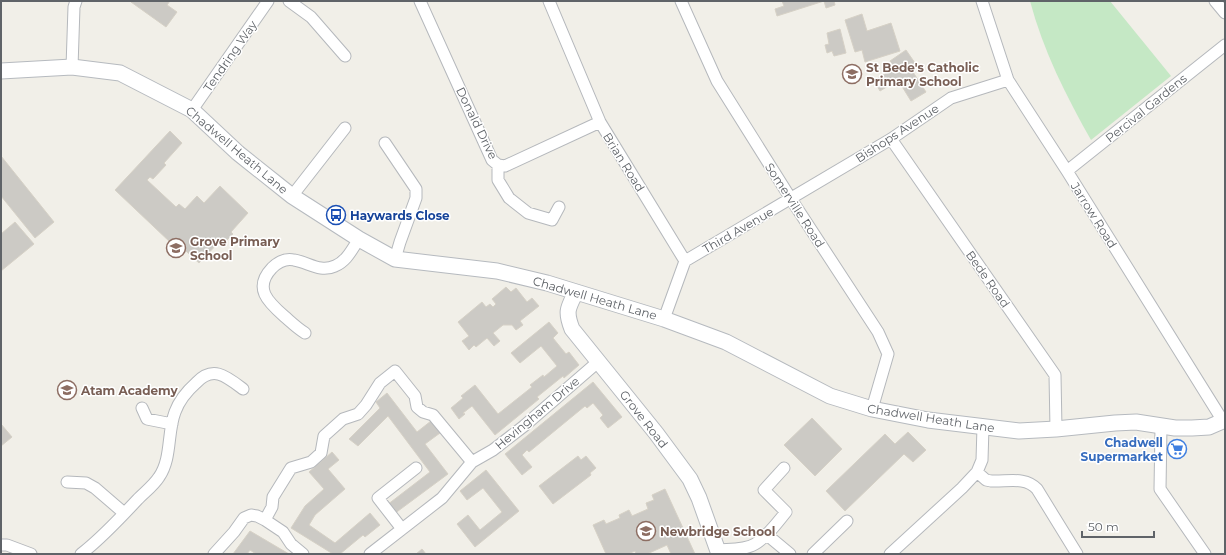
<svg xmlns="http://www.w3.org/2000/svg" width="1226" height="555" viewBox="0 0 1226 555" font-family="Montserrat,sans-serif">
<style>
.green{fill:#c5e8c5}
.building{fill:#cccac5;stroke:#d6d1c6}
.lines{fill:none;stroke-linecap:round;stroke-linejoin:round}
.street-casing{stroke:#b5b8bc;stroke-width:13}
.secondary-casing{stroke:#b6babf;stroke-width:17}
.street{stroke:#fff;stroke-width:11}
.secondary{stroke:#fff;stroke-width:15}
.labels{text-anchor:middle;dominant-baseline:central;stroke-width:3;stroke-linejoin:round;paint-order:stroke}
.street-label{font-size:12px;fill:#5f6368;stroke:#fff}
.education-label{font-size:12px;font-weight:bold;fill:#785e54;stroke:#fff;text-anchor:start}
.transit-label{font-size:12px;font-weight:bold;fill:#164399;stroke:#fff;text-anchor:start}
.shop-label{font-size:12px;font-weight:bold;fill:#366cbe;stroke:#fff;text-anchor:end}
</style>
<rect width="100%" height="100%" fill="#f1efe8"/>
<path class="green" d="M 1030,1 L 1110,1 L 1171,76 L 1091,140 C 1066,96 1043,50 1030,1 Z"/>
<path class="building" d="M 132,1 L 170,1 L 167,5 L 177,12 L 166,27 L 131,2 Z
M 782,1 L 834,1 L 835,5 L 826,8 L 824,1 L 777,16 L 775,9 L 784,6 Z
M 862,14 L 867,31 L 891,23 L 900,51 L 865,62 L 862,50 L 855,52 L 845,20 Z
M 840,29 L 846,53 L 834,56 L 832,51 L 827,53 L 825,45 L 829,44 L 827,33 Z
M 906,50 L 915,63 L 909,66 L 926,92 L 911,101 L 898,80 L 880,91 L 874,81 L 894,68 L 890,61 Z
M 170,131 L 182,143 L 164,163 L 166,165 L 153,179 L 150,177 L 147,180 L 176,207 L 179,204 L 185,209 L 197,196 L 204,203 L 220,186 L 248,213 L 231,232 L 233,234 L 225,242 L 222,239 L 199,263 L 174,240 L 171,243 L 115,190 Z
M 1,156 L 54,222 L 35,238 L 1,196 Z
M 15,222 L 34,244 L 1,271 L 1,234 Z
M 506,287 L 511,292 L 516,288 L 527,302 L 532,298 L 539,306 L 520,321 L 523,325 L 516,330 L 512,325 L 503,325 L 493,333 L 500,341 L 494,346 L 487,338 L 476,347 L 474,345 L 469,350 L 462,341 L 469,336 L 458,322 L 482,302 L 486,307 L 490,304 L 493,307 L 496,304 L 492,299 Z
M 549,322 L 558,333 L 553,338 L 566,354 L 569,352 L 579,365 L 564,378 L 563,376 L 537,397 L 539,399 L 495,435 L 472,406 L 463,413 L 465,414 L 459,419 L 451,408 L 463,398 L 461,396 L 475,385 L 498,414 L 532,387 L 530,385 L 543,375 L 544,377 L 557,366 L 541,346 L 520,363 L 511,353 Z
M 593,382 L 622,417 L 608,428 L 600,418 L 603,415 L 593,403 L 587,408 L 585,406 L 529,452 L 527,450 L 522,455 L 532,467 L 522,475 L 505,454 Z
M 387,393 L 417,432 L 431,421 L 440,433 L 425,444 L 448,474 L 394,514 L 387,505 L 430,472 L 388,416 L 358,446 L 349,439 L 380,408 L 376,402 Z
M 812,418 L 842,449 L 815,476 L 784,445 Z
M 1,424 L 12,437 L 1,446 Z
M 908,432 L 926,450 L 913,462 L 904,454 L 845,511 L 826,491 L 885,434 L 895,444 Z
M 332,452 L 339,460 L 328,469 L 345,489 L 315,515 L 309,525 L 335,543 L 370,513 L 380,525 L 365,537 L 363,535 L 340,554 L 333,554 L 291,528 L 305,506 L 324,489 L 309,472 Z
M 578,456 L 581,460 L 586,456 L 596,468 L 590,473 L 591,475 L 553,504 L 539,486 Z
M 486,470 L 519,511 L 475,547 L 457,524 L 468,515 L 480,530 L 502,512 L 483,488 L 467,500 L 460,491 Z
M 665,489 L 695,554 L 671,554 L 667,545 L 647,554 L 636,554 L 635,551 L 628,554 L 606,554 L 593,525 L 604,520 L 606,524 L 620,518 L 619,515 L 629,510 L 632,516 L 648,509 L 646,503 L 654,500 L 652,495 Z
M 250,531 L 289,554 L 256,554 L 250,550 L 247,554 L 233,554 Z
M 422,549 L 426,554 L 416,554 Z"/>
<g class="lines">
<defs>
<path id="street" d="M 289,1 L 311,17 L 345,56
M 420,1 L 492,160 L 498,165 L 505,166 L 600,122
M 549,1 L 600,122 L 685,261 L 664,319
M 681,1 L 717,81 L 791,199 L 878,332 L 888,354 L 872,409
M 982,1 L 1008,80 L 1067,171 L 1223,421
M 1215,1 L 1225,13
M 72,67 L 74,7 L 76,1
M 192,110 L 268,1
M 891,139 L 1055,375 L 1056,429
M 385,143 L 416,189 L 416,198 L 400,242 L 395,259
M 498,165 L 498,180 L 509,198 L 528,213 L 552,220 L 559,207
M 1067,171 L 1225,45
M 292,196 L 345,128
M 685,261 L 891,139 L 951,98 L 1008,80
M 305,333 C 297,328 291,322 284,316 C 268,302 253,288 272,268 C 278,262 285,258 294,260 C 308,262 320,273 335,266 C 347,261 352,249 359,239
M 142,408 L 147,419 L 172,424
M 983,427 L 982,460 L 977,472 L 986,480 L 991,481 C 1007,482 1025,476 1037,489 L 1077,554
M 1161,427 L 1160,489 L 1205,554
M 67,482 L 86,483 L 95,488 L 124,513
M 265,520 L 272,507 L 273,497 L 291,468 L 311,462 L 321,453 L 324,436 L 343,419 L 358,414 L 366,405 L 380,383 L 395,371 L 415,396 L 417,407 L 423,412 L 433,415 L 472,462
M 402,529 L 378,498 L 416,468
M 766,534 L 790,554
M 1,545 L 7,545 L 31,554
M 718,550 C 730,549 745,550 755,544 C 767,537 777,523 786,512 L 764,490 L 784,468
M 81,554 C 102,538 120,518 138,499 C 145,492 154,485 159,477 C 172,458 167,433 175,412 C 179,401 187,391 196,383 C 213,365 226,376 243,389
M 214,554 L 234,532 L 244,518 L 251,515 L 257,516 L 265,520 L 283,532 L 291,544 L 303,554
M 370,554 L 442,498 L 472,462 L 493,450 L 524,426 L 599,361
M 813,554 L 847,521
M 890,554 L 962,488 L 977,472"/>
<path id="secondary" d="M 1,71 L 72,67 L 120,73 L 192,110 L 238,153 L 292,196 L 359,239 L 395,259 L 497,271 L 547,283 L 664,319 L 726,342 L 830,396 L 872,409 L 928,420 L 1019,431 L 1056,429 L 1115,423 L 1136,422 L 1175,428 L 1192,428 L 1209,427 L 1225,420
M 576,292 C 568,308 565,311 572,329 L 656,433 L 690,479 L 699,498 L 719,554"/>
</defs>
<use href="#street" class="street-casing"/>
<use href="#secondary" class="secondary-casing"/>
<use href="#street" class="street"/>
<use href="#secondary" class="secondary"/>
</g>
<defs>
<symbol id="school-ring" viewBox="-11 -11 22 22"><circle r="9.5" fill="#fff" stroke="#8d6e63" stroke-width="1.5"/><path d="M0-5L7-2L0 1L-7-2ZM-4 1L0 2.5L4 1V4Q0 6-4 4Z" fill="#8d6e63"/></symbol>
<symbol id="bus-ring" viewBox="-11 -11 22 22"><circle r="9.5" fill="#fff" stroke="#1a4fb4" stroke-width="1.5"/><path d="M-5-6H5V4H4V6H2V4H-2V6H-4V4H-5ZM-3.5-4V0h7V-4ZM-3.5 1.2v1.5H-2V1.2ZM2 1.2v1.5H3.5V1.2Z" fill="#1a4fb4"/></symbol>
<symbol id="supermarket-ring" viewBox="-11 -11 22 22"><circle r="9.5" fill="#fff" stroke="#3f7fe0" stroke-width="1.5"/><path d="M-6-5.5h2.5l.6 2H6L4.5 2H-2.5L-4.4-4H-6ZM-1.5 3.2a1.3 1.3 0 1 0 .1 0ZM3 3.2a1.3 1.3 0 1 0 .1 0Z" fill="#3f7fe0"/></symbol>
</defs>
<g fill-rule="evenodd">
<use href="#school-ring" x="841" y="63" width="22" height="22"/>
<use href="#bus-ring" x="325" y="204" width="22" height="22"/>
<use href="#school-ring" x="165" y="237" width="22" height="22"/>
<use href="#school-ring" x="56" y="379" width="22" height="22"/>
<use href="#supermarket-ring" x="1166" y="438" width="22" height="22"/>
<use href="#school-ring" x="635" y="520" width="22" height="22"/>
</g>
<g class="labels">
<g class="street-label">
<text transform="translate(230 56) rotate(-55)">Tendring Way</text>
<text transform="translate(1146 108) rotate(-39)">Percival Gardens</text>
<text transform="translate(477 123) rotate(64)">Donald Drive</text>
<text transform="translate(897 133) rotate(-33)">Bishops Avenue</text>
<text transform="translate(237 150) rotate(40)">Chadwell Heath Lane</text>
<text transform="translate(624 162) rotate(58)">Brian Road</text>
<text transform="translate(795 205) rotate(57)">Somerville Road</text>
<text transform="translate(1094 215) rotate(58)">Jarrow Road</text>
<text transform="translate(738 230) rotate(-30)">Third Avenue</text>
<text transform="translate(988 279) rotate(55)">Bede Road</text>
<text transform="translate(595 298) rotate(16)">Chadwell Heath Lane</text>
<text transform="translate(537 413) rotate(-40)">Hevingham Drive</text>
<text transform="translate(931 418) rotate(9)">Chadwell Heath Lane</text>
<text transform="translate(644 419) rotate(52)">Grove Road</text>
</g>
<g class="education-label">
<text x="866" y="67">St Bede's Catholic<tspan x="866" dy="14">Primary School</tspan></text>
<text x="190" y="241">Grove Primary<tspan x="190" dy="14">School</tspan></text>
<text x="81" y="390">Atam Academy</text>
<text x="660" y="531">Newbridge School</text>
</g>
<g class="transit-label">
<text x="350" y="215">Haywards Close</text>
</g>
<g class="shop-label">
<text x="1163" y="442">Chadwell<tspan x="1163" dy="14">Supermarket</tspan></text>
</g>
</g>
<rect width="1226" height="555" fill="none" stroke="#5f6368" stroke-width="4"/>
<path d="M1082 531v6h72v-6" fill="none" stroke="#5f6368" stroke-width="2"/>
<text x="1088" y="531" font-size="12" fill="#5f6368" stroke="#ffffff" stroke-width="3" paint-order="stroke">50 m</text>
</svg>
